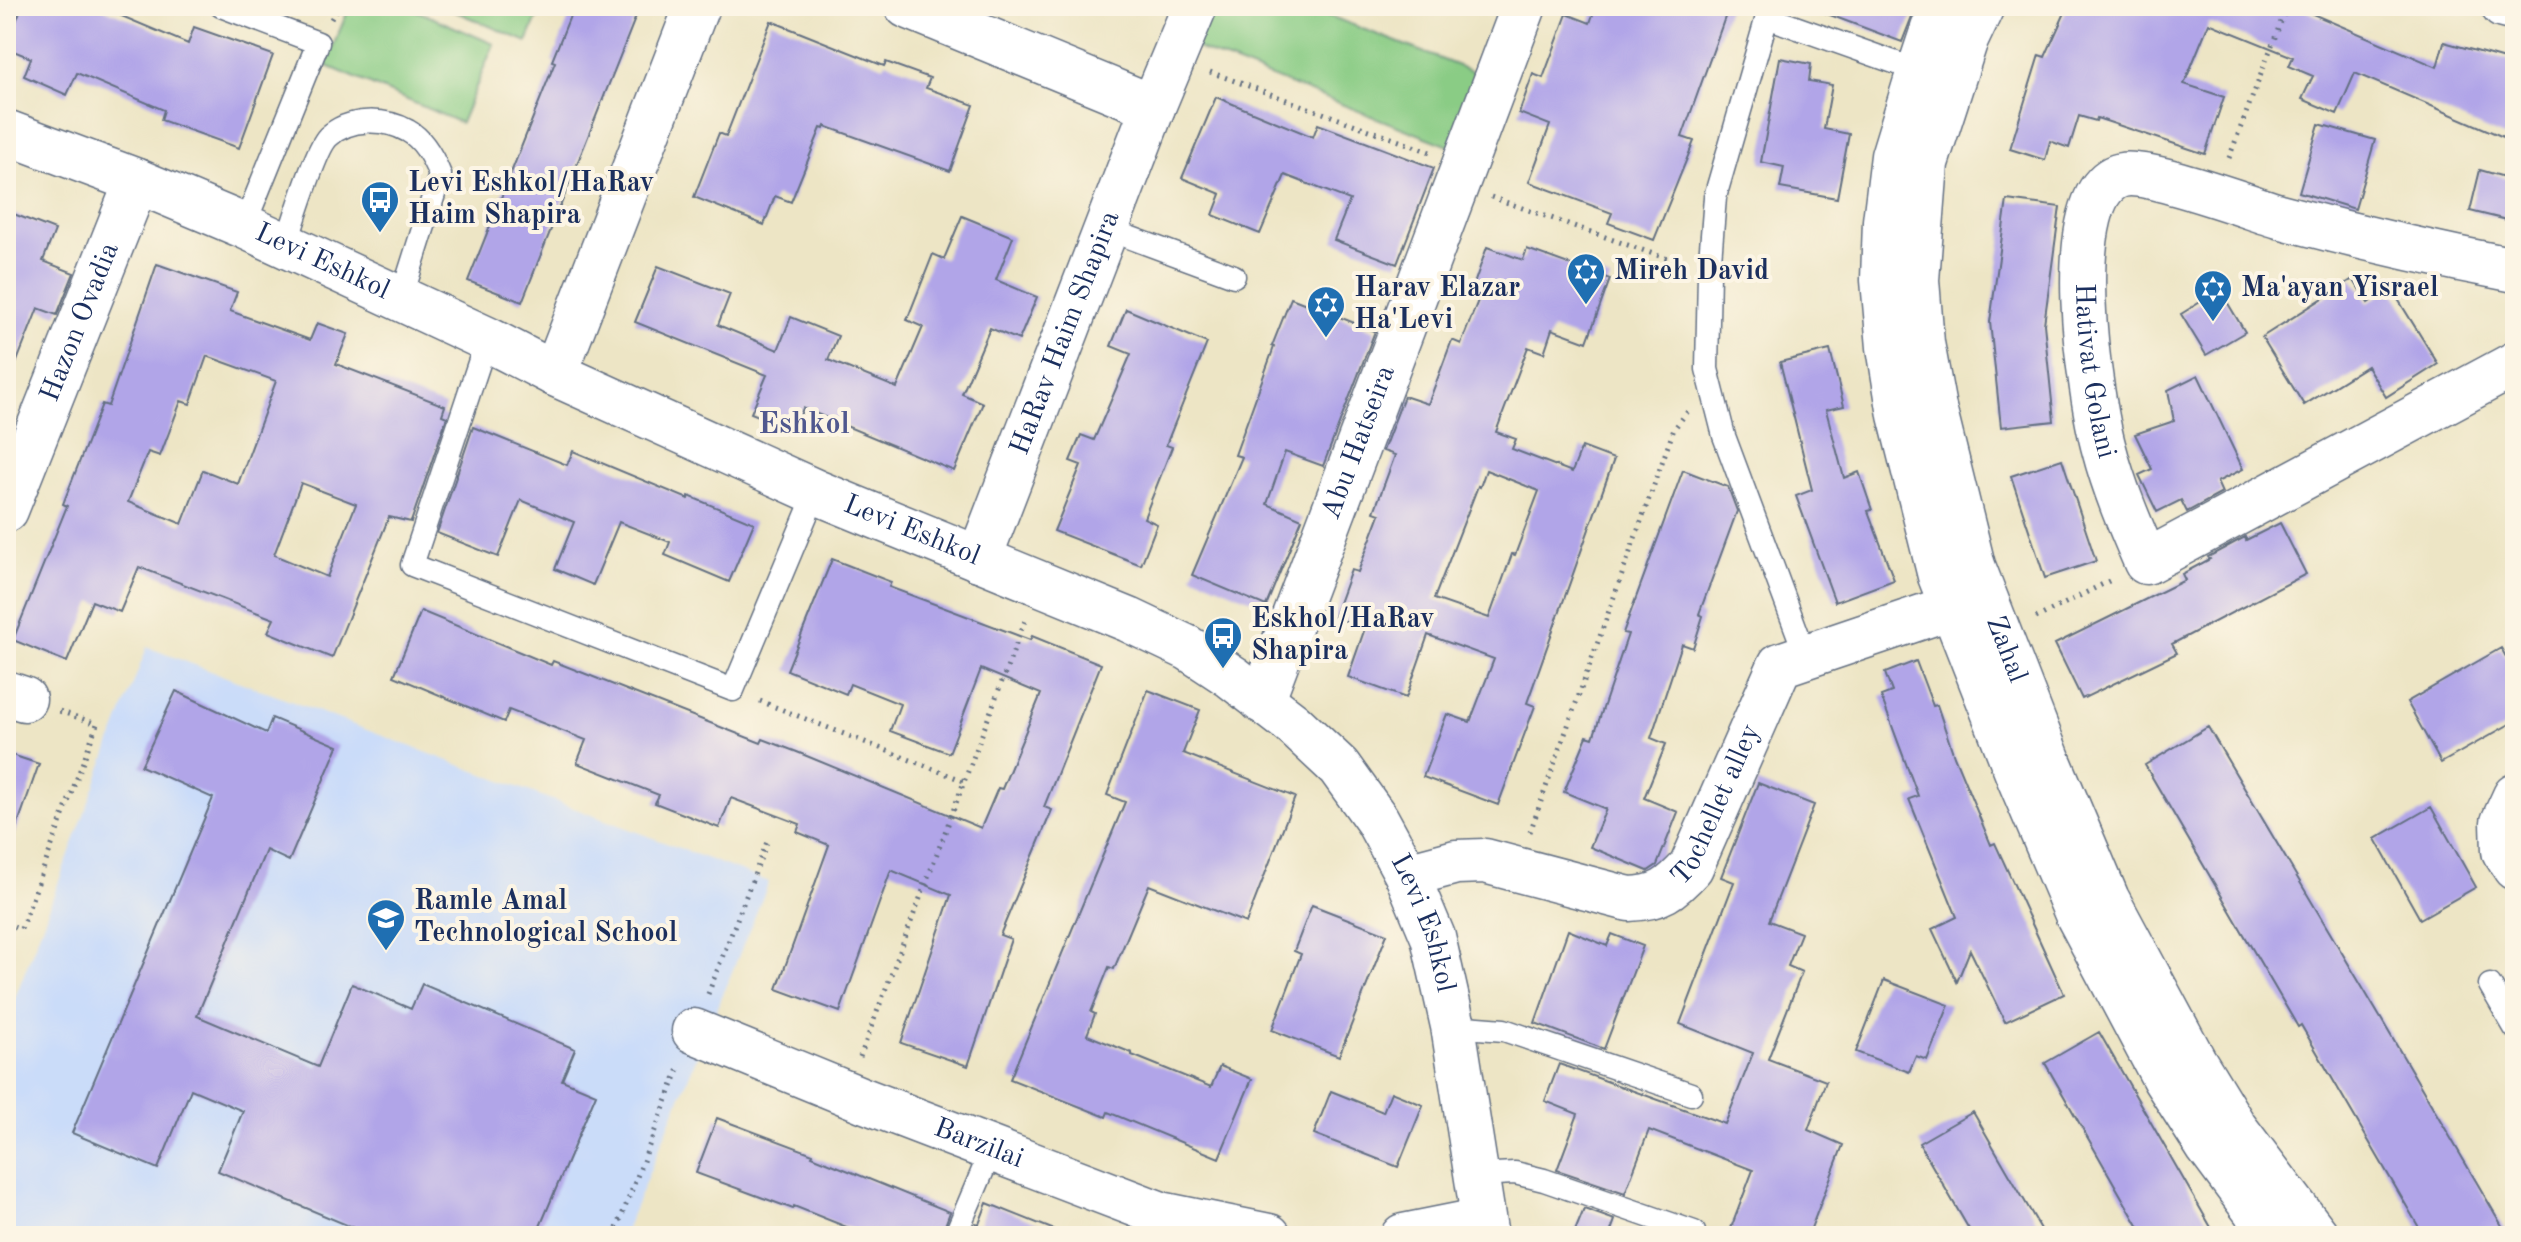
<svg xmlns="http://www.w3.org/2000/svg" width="2521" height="1242" viewBox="0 0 2521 1242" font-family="'Old Standard TT',serif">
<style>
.built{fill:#cadcf9}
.green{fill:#8acc85;stroke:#527e72;stroke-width:2}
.building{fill:#b1a5e8;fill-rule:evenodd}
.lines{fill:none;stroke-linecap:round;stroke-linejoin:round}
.lane-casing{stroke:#646f82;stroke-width:25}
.street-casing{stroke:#646f82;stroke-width:47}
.secondary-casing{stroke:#646f82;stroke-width:47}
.path{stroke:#646f82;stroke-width:5;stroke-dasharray:2 6;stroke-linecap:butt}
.lane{stroke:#fff;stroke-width:22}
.street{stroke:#fff;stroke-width:44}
.secondary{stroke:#fff;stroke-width:44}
.labels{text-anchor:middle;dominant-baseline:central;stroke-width:8;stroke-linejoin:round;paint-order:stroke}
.poi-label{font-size:28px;font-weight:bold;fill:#1b2f5e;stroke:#fcf5e5;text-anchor:start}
.street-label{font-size:28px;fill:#1b2f5e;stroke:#fcf5e5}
.neighbourhood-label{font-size:30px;font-weight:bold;fill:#50588e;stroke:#fcf5e5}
</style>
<rect width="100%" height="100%" fill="#fcf5e5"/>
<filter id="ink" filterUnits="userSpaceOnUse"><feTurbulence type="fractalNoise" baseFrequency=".0125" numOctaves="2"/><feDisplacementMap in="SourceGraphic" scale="16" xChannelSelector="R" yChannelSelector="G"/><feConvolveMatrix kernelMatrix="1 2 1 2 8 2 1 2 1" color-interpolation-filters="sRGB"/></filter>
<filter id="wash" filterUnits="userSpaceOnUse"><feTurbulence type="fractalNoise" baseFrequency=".006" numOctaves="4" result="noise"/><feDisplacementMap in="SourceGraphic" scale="32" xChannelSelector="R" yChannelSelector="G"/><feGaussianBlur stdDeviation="1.8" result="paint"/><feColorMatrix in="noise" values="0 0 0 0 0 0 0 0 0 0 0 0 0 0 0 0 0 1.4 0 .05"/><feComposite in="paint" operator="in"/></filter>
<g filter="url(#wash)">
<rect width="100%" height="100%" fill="#ede5c5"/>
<path class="built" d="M 147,647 L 769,882 L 623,1236 L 6,1236 L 6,1022 Z"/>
<path class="green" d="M 350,6 L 406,6 L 494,44 L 461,123 L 325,65 Z
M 442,6 L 542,6 L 527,42 Z
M 1210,6 L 1304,6 L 1482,75 L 1454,148 L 1194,47 Z"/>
<g id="blocks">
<path class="building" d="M 22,6 L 98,6 L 188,44 L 194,27 L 273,55 L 239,148 L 161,120 L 164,110 L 77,73 L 67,95 L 24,76 L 31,58 L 6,48 Z
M 574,6 L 640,6 L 522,302 L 468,281 L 555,62 L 552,61 Z
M 1596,6 L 1729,6 L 1682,137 L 1694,141 L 1654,240 L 1608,223 L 1612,213 L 1529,182 L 1550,125 L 1519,113 L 1533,74 L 1543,78 L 1567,14 L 1590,23 Z
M 1814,6 L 1916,6 L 1902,42 L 1814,9 Z
M 2068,6 L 2294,6 L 2437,67 L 2444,42 L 2515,62 L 2515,142 L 2355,73 L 2337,114 L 2302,99 L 2313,76 L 2289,66 L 2293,57 L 2209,23 L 2184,84 L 2224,97 L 2205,154 L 2097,118 L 2096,121 L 2079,116 L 2069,148 L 2050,141 L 2045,160 L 2010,149 L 2039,55 L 2045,57 Z
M 771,21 L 884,66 L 886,62 L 930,78 L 926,88 L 974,105 L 950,171 L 825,126 L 824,129 L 821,128 L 791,202 L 775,196 L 764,225 L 694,197 L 719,133 L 726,136 Z
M 1780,58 L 1811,64 L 1809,81 L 1832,85 L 1824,129 L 1849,134 L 1837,198 L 1780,188 L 1784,167 L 1761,162 Z
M 1216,97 L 1313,137 L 1318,124 L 1434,168 L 1397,264 L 1334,240 L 1350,200 L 1285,175 L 1260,234 L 1213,215 L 1221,194 L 1182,178 Z
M 2319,124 L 2375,140 L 2355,209 L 2299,192 Z
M 2480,170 L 2515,180 L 2515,222 L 2470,211 Z
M 2007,200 L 2060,207 L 2044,324 L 2054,421 L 2001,427 L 1990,322 Z
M 6,211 L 55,230 L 43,261 L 74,273 L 57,315 L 38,308 L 8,384 Z
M 962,216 L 1013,237 L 996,280 L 1037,297 L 1019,340 L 990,328 L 962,394 L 983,403 L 954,471 L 803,408 L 794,430 L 751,413 L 767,375 L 635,322 L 658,266 L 730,294 L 718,325 L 778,350 L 791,317 L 838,336 L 828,360 L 897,388 L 923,327 L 907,320 L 933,254 L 944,259 Z
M 1487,247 L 1523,260 L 1527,249 L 1610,279 L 1587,342 L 1552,329 L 1544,353 L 1528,347 L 1496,432 L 1516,439 L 1512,449 L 1572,472 L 1582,447 L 1614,459 L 1527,703 L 1535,706 L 1498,805 L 1423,777 L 1447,714 L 1470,722 L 1494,659 L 1428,635 L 1406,698 L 1348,677 L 1365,628 L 1334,617 L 1351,570 L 1358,572 L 1380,514 L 1374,512 L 1395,455 L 1383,451 L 1404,396 L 1428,404 L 1452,340 L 1461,344 L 1482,290 L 1473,287 ZM 1486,470 L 1539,491 L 1515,555 L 1512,554 L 1489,618 L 1434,599 L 1478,486 L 1480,487 Z
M 157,264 L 237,292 L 230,311 L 310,340 L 317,323 L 348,334 L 336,364 L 445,406 L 442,415 L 447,417 L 411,522 L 389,517 L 332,658 L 268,632 L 274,619 L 139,567 L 120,612 L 92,601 L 67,662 L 13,640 L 67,506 L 63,504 L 102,404 L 108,406 ZM 207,356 L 276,381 L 238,484 L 203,470 L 182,524 L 128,502 L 148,452 L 160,456 L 181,401 L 190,404 ZM 301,483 L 356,504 L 327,577 L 274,555 Z
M 2353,279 L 2368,303 L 2391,288 L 2438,364 L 2386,397 L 2367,366 L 2304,405 L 2262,337 Z
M 2220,290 L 2245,332 L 2206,355 L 2181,314 Z
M 1291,298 L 1375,331 L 1323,466 L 1285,452 L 1267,504 L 1302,519 L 1266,606 L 1192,575 L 1242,457 L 1235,455 L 1274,347 L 1272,346 Z
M 1126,309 L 1207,343 L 1166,445 L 1172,447 L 1144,518 L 1157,524 L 1141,565 L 1054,531 L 1081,465 L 1070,461 L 1081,435 L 1094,440 L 1131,354 L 1111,346 Z
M 1830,350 L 1844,406 L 1826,410 L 1844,478 L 1859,472 L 1872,510 L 1868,511 L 1894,580 L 1835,602 L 1796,496 L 1812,490 L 1780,362 Z
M 2198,375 L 2243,469 L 2217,482 L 2222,493 L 2187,512 L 2181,500 L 2157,512 L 2139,475 L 2152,469 L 2135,434 L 2174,421 L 2168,390 Z
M 473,427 L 567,465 L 573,451 L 688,499 L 689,496 L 754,523 L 729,582 L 665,555 L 670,542 L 619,522 L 593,585 L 555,569 L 574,522 L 521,500 L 498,557 L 437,533 Z
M 2062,459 L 2096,561 L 2045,578 L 2011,476 Z
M 1683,470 L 1728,487 L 1737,511 L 1699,614 L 1703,616 L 1693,648 L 1682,644 L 1651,738 L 1666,744 L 1644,798 L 1678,812 L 1657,865 L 1648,871 L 1590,847 L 1606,809 L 1564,792 L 1587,736 L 1593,738 L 1628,634 L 1623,633 Z
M 2280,523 L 2306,574 L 2172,644 L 2177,653 L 2082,699 L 2055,644 L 2185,580 L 2182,574 L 2210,559 L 2208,557 L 2245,537 L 2246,540 Z
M 832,559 L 891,582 L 889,587 L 1030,640 L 1032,636 L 1101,664 L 1044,807 L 1052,810 L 1000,935 L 1011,939 L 968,1066 L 901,1043 L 951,895 L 891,870 L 840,1012 L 777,989 L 829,845 L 797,832 L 800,824 L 731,798 L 719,828 L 655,803 L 659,795 L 577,763 L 586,740 L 509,710 L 504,722 L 394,676 L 421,611 L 551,665 L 553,661 L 761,743 L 763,739 L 797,752 L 981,828 L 998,788 L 1002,789 L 1041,694 L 981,669 L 949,753 L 890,731 L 900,704 L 850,684 L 846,694 L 787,670 Z
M 2501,648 L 2515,673 L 2515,721 L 2441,763 L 2407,702 Z
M 1916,661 L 1933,706 L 1937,705 L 1954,756 L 1991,845 L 1995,843 L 2064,994 L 2005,1022 L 1970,950 L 1957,982 L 1932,929 L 1957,917 L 1909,799 L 1918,796 L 1881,696 L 1892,692 L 1885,673 Z
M 1148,690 L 1200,710 L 1183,753 L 1295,797 L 1246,923 L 1149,885 L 1114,969 L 1109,967 L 1091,1012 L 1095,1014 L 1087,1035 L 1132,1053 L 1132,1055 L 1211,1087 L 1220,1066 L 1252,1079 L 1219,1158 L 1108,1112 L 1106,1117 L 1010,1079 L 1125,802 L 1107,795 Z
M 176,691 L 266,733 L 272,718 L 338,746 L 289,861 L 266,850 L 197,1016 L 318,1067 L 352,984 L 411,1009 L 422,984 L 575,1049 L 562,1080 L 596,1094 L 536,1236 L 373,1236 L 218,1171 L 243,1111 L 191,1089 L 158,1169 L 72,1133 L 213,798 L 141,766 Z
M 2208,727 L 2380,1017 L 2508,1236 L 2424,1236 L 2301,1025 L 2298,1027 L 2145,765 Z
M 6,753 L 39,764 L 10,846 L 6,845 Z
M 1758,783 L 1814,805 L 1769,921 L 1801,933 L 1788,966 L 1802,972 L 1768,1059 L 1826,1081 L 1808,1130 L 1843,1145 L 1808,1236 L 1728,1236 L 1753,1170 L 1649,1130 L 1625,1193 L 1557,1170 L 1578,1114 L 1545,1101 L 1559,1064 L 1725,1124 L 1753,1053 L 1680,1024 L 1734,882 L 1721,877 Z
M 2431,807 L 2476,887 L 2420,919 L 2375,839 Z
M 1312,905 L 1387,934 L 1339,1056 L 1272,1030 L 1301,954 L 1294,951 Z
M 1568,930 L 1607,946 L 1612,934 L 1643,946 L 1604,1049 L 1535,1023 Z
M 1884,980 L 1949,1005 L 1927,1060 L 1916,1056 L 1909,1072 L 1856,1052 Z
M 2099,1032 L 2216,1236 L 2144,1236 L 2045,1063 Z
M 1331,1091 L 1383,1112 L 1391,1092 L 1423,1105 L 1398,1167 L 1314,1134 Z
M 1973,1112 L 2045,1236 L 1973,1236 L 1919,1143 Z
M 717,1118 L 813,1154 L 812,1156 L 950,1212 L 941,1236 L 869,1236 L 794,1206 L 793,1209 L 696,1173 Z
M 987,1203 L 1067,1235 L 1067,1236 L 970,1236 L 976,1223 L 979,1224 Z
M 1584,1209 L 1615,1220 L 1609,1236 L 1573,1236 Z"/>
</g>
</g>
<g filter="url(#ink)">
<use href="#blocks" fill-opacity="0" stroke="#646f82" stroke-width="2"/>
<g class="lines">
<defs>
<path id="lane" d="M 221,6 L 318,43 L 244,226
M 1107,229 L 1234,276
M 286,245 C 293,224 315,150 328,137 C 349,117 385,118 408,131 C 423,139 434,160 440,175 L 401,299
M 487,339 L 412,565 L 733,690 L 816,492
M 1806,656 L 1724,436 L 1707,369 L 1709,273 L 1715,197 L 1767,17 L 1919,71
M 2490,985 L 2515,1028
M 1453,1026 L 1504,1030 L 1691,1094
M 1476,1175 L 1515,1173 L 1544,1180 L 1694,1232
M 955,1236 L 992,1149"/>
<g id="street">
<path d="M 907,6 L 1153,107"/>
<path id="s1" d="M 6,132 L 137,181 L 244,226 L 487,339 L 555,374 L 816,492 L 1129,620 L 1188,648 L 1232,677 L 1292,723 L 1339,767 L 1377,820 L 1407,875 L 1433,937 L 1453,1026 L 1486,1236"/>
<path id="s2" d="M 2515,270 C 2436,255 2357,237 2279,216 C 2249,207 2147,169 2122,175 C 2056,190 2091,402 2104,449 C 2114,488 2130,525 2146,562 L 2515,364"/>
<path d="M 555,374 L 697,6"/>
<path id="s3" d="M 6,510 L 137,181"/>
<path id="s4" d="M 979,559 L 1153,107 L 1195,6"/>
<path d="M 6,693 L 24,699"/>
<path id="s5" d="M 1262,701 L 1524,6"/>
<path d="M 2515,796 L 2503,822 L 2504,851 L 2515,868"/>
<path id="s6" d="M 1407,875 L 1456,862 L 1485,861 L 1629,899 C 1660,898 1671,889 1691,867 L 1780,665 L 1984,596"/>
<path id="s7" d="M 694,1031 L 863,1100 L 1161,1214 L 1269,1236"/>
<path d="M 1403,1236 L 1483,1220"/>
</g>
<g id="secondary">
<path d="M 1944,6 L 1933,29 L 1919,71 L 1893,156 L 1885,221 L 1883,280 L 1889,347 L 1900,415 L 1940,576 L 2019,778 L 2077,914 L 2164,1078 L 2208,1147 L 2274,1236"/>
<path id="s8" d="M 1982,6 L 1965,42 L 1926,163 L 1917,280 L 1922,343 L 1934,408 L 1973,566 L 2050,764 L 2107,899 L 2194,1061 L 2235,1128 L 2317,1236"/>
<path d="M 2503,6 L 2515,9"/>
</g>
</defs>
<use href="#lane" class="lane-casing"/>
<use href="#street" class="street-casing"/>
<use href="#secondary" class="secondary-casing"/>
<path class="path" d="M 331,19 L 339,6
M 1210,72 L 1430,152
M 2229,158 L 2287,6
M 1491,197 L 1682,264
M 2036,618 L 2113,579
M 760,701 L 964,781
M 1530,832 L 1674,429 L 1688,411
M 6,924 L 21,929 L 97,724 L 59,711
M 708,994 L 767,842
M 860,1057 L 1026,618
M 614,1236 L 680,1066"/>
<use href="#lane" class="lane"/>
<use href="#street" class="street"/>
<use href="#secondary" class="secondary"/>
</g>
</g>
<defs>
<symbol id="bus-pin" viewBox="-11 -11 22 30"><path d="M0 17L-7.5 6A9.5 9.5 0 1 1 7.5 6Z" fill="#1f6fb2" stroke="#fcf5e5"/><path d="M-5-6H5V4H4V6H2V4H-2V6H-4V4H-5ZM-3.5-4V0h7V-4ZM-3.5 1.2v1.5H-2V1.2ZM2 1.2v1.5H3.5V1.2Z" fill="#fff"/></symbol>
<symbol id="synagogue-pin" viewBox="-11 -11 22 30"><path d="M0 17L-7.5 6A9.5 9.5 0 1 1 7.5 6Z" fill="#1f6fb2" stroke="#fcf5e5"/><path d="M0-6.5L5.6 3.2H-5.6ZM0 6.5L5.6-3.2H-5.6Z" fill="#fff"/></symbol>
<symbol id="school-pin" viewBox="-11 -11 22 30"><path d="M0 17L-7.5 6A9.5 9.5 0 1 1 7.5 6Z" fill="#1f6fb2" stroke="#fcf5e5"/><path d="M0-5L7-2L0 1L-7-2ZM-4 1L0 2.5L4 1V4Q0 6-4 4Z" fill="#fff"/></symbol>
</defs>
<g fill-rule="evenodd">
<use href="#bus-pin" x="358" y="178" width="44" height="60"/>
<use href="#synagogue-pin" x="1564" y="250" width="44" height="60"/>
<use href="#synagogue-pin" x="2191" y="267" width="44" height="60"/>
<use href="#synagogue-pin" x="1304" y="283" width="44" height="60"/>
<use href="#bus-pin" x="1201" y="614" width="44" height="60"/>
<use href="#school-pin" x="364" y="896" width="44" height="60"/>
</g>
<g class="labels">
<g class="poi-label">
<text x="408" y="184">Levi Eshkol/HaRav<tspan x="408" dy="32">Haim Shapira</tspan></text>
<text x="1614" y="272">Mireh David</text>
<text x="1354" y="289">Harav Elazar<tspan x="1354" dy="32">Ha'Levi</tspan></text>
<text x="2241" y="289">Ma'ayan Yisrael</text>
<text x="1251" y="620">Eskhol/HaRav<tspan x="1251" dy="32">Shapira</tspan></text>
<text x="414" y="902">Ramle Amal<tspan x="414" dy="32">Technological School</tspan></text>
</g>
<g class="street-label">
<text stroke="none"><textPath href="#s1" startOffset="342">Levi Eshkol</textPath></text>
<text stroke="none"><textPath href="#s3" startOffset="202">Hazon Ovadia</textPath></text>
<text stroke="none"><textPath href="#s4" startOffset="242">HaRav Haim Shapira</textPath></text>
<text stroke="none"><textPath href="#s2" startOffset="616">Hativat Golani</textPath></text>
<text stroke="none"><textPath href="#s5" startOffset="276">Abu Hatseira</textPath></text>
<text stroke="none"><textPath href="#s1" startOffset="990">Levi Eshkol</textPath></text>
<text stroke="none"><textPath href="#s8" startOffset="666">Zahal</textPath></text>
<text stroke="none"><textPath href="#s6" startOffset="368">Tochellet alley</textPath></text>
<text stroke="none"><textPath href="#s1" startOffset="1662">Levi Eshkol</textPath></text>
<text stroke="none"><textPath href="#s7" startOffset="306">Barzilai</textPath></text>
</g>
<g class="neighbourhood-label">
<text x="804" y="425">Eshkol</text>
</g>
</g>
<rect width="2521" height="1242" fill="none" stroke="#fcf5e5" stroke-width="32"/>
</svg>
